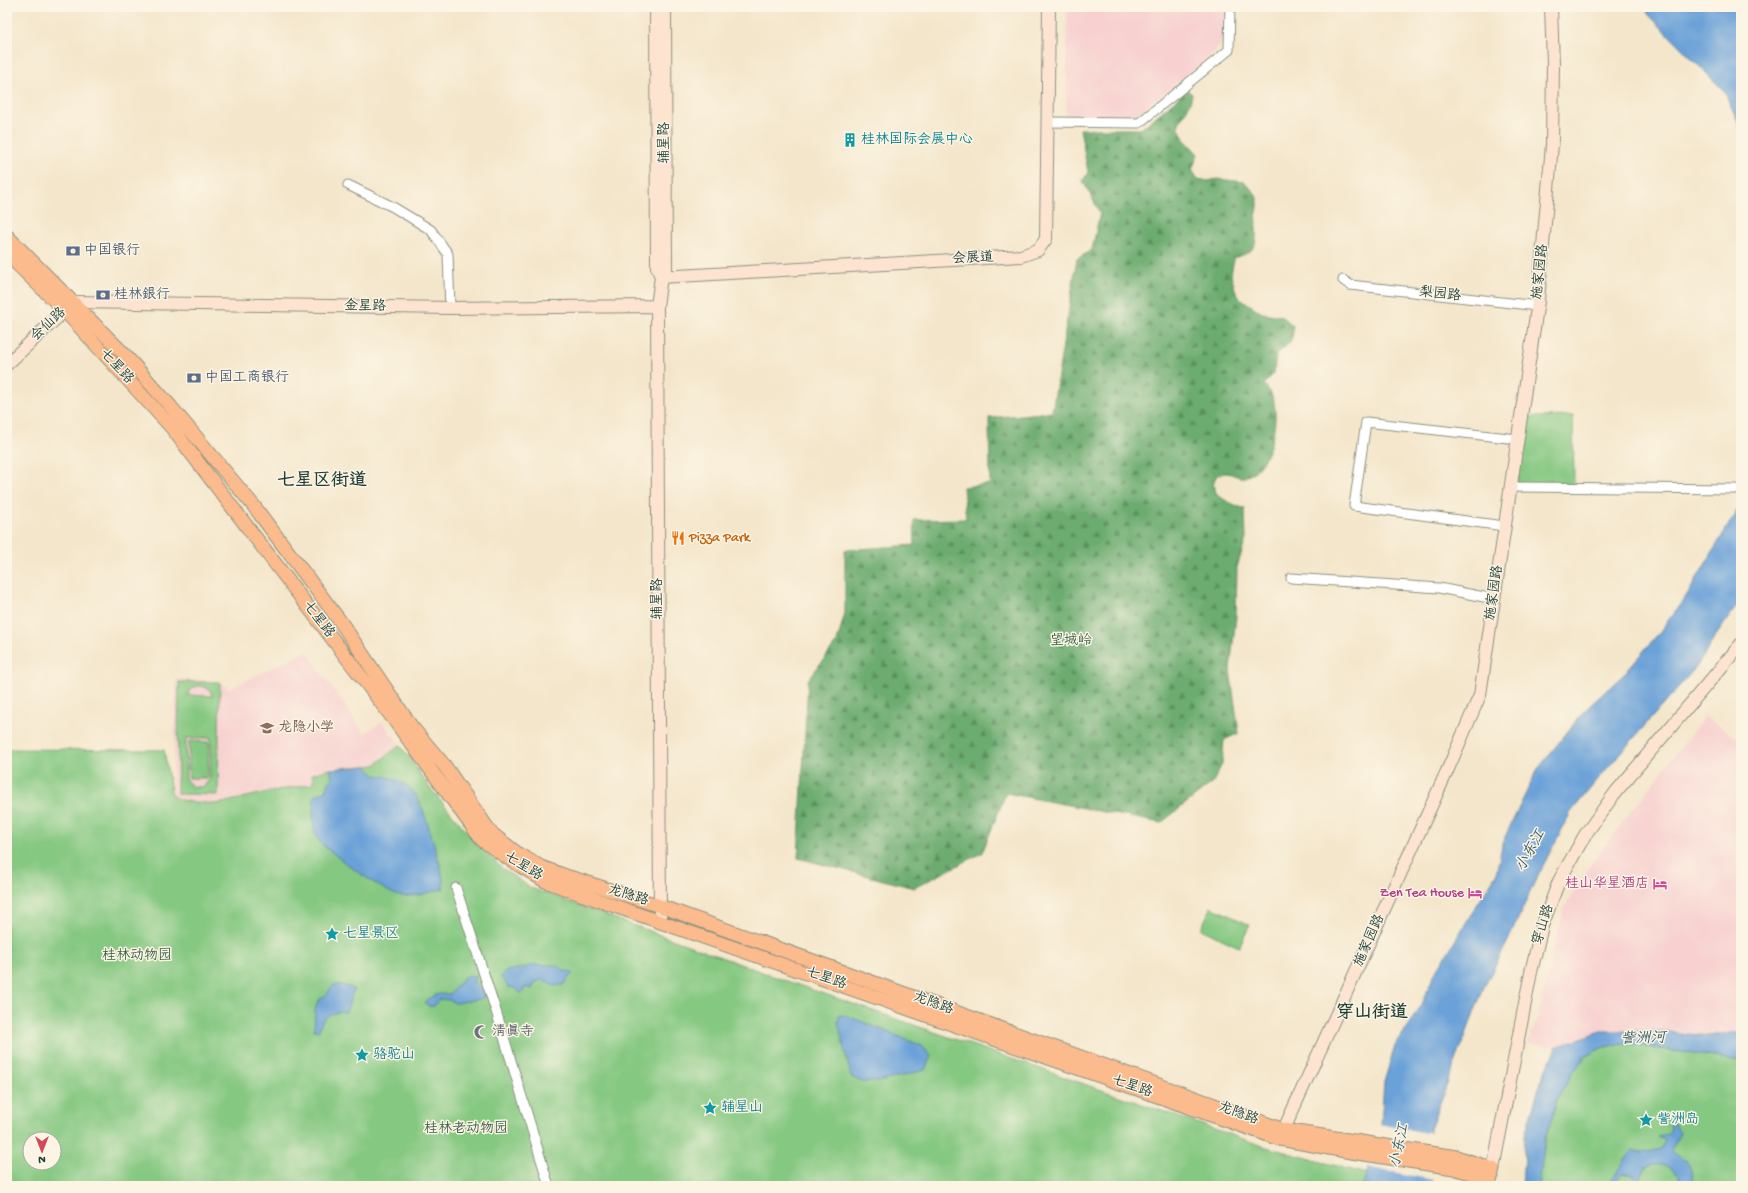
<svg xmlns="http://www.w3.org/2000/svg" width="1748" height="1193" viewBox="0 0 1748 1193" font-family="'Gochi Hand','LXGW WenKai TC',sans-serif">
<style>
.built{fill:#f7d0cf}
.forest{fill:url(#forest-firs);stroke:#467452}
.park{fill:#85c881;stroke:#52825a;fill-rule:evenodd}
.water{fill:#6aa1d8;stroke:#446f86}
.pier{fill:#f4e6cb}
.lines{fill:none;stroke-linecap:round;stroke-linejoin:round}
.street-casing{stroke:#8a9280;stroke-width:11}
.secondary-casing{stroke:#8a9280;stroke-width:14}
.primary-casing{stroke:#8a9280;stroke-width:15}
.street{stroke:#fff;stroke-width:9}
.secondary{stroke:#fde4d1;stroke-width:12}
.primary{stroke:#fbbb8d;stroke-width:13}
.labels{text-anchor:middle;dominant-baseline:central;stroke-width:3;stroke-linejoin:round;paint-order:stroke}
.culture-label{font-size:14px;fill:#0d838f;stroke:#fcf5e5;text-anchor:start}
.street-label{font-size:14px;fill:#1f3d34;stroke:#fcf5e5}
.service-label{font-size:14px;fill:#4e5e75;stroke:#fcf5e5;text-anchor:start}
.food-label{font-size:14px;fill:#c56008;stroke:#fcf5e5;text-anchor:start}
.park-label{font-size:14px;fill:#386047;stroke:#fcf5e5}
.education-label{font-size:14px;fill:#785e54;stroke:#fcf5e5;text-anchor:start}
.hotel-label{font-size:14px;fill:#b23c85;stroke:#fcf5e5;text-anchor:end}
.worship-label{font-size:14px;fill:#5b616d;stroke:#fcf5e5;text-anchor:start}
.water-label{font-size:15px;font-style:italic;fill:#365b65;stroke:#fcf5e5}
.district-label{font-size:18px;font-weight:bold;fill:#1f3d34;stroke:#fcf5e5}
</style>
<defs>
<pattern id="forest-firs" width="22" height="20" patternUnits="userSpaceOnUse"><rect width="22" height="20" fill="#6cac6f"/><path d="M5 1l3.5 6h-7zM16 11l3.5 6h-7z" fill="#588d5c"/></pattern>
</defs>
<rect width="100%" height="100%" fill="#fcf5e5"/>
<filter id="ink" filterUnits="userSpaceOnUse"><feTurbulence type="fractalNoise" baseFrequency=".025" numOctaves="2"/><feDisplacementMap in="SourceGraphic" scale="8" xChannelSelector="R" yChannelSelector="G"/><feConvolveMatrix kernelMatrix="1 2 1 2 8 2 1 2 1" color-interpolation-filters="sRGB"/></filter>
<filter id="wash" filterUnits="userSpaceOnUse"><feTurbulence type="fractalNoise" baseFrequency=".012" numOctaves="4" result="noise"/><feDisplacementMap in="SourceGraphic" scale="16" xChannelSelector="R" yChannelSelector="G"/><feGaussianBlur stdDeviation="0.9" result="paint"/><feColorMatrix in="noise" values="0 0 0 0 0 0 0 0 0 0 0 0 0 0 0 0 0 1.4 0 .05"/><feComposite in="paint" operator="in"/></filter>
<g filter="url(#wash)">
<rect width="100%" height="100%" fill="#f4e6cb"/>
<path class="built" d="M 1067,7 L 1226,7 L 1226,37 L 1211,56 L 1133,117 L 1066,115 Z
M 306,651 L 364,733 L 382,722 L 400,745 L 375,765 L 330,769 L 313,774 L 313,783 L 272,791 L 218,804 L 184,801 L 172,796 L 176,679 L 220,681 L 229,689 Z
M 1705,716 L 1741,741 L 1741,1031 L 1709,1036 L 1658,1031 L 1601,1031 L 1556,1047 L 1527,1043 L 1537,1021 L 1563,910 L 1595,858 Z"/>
<path class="forest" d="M 1187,90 L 1192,94 C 1191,106 1182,115 1178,126 L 1184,139 L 1198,154 L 1192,170 L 1198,179 L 1208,181 L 1217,179 L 1245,182 C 1250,188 1258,195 1258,203 C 1259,209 1255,215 1256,221 C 1256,246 1259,250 1234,258 L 1231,275 L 1237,296 L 1262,313 L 1282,316 L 1293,326 C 1294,342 1288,345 1276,354 L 1274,374 L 1264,384 C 1267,388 1271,392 1272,396 C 1281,418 1270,467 1247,476 C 1239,480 1234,473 1226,473 C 1223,473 1220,474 1217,475 C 1204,495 1231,503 1245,509 L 1246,539 L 1237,567 L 1236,617 L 1230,670 L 1239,733 L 1224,740 L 1222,764 L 1213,782 L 1161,823 L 1006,793 L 982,853 L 914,888 L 798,858 L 808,680 L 837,642 L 845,613 L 845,550 L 915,545 L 914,520 L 966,519 L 963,487 L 990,484 L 989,418 L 1052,412 L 1077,259 L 1092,250 L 1100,213 L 1083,181 L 1088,172 L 1080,129 L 1141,129 Z"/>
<path class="park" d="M 1573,416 L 1574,484 L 1517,484 L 1527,417 Z
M 179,682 L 220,682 L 218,795 L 177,794 ZM 198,686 C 204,686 211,688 212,696 L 187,695 L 191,689 ZM 186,738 L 211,738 L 210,779 L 203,787 L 193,787 L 186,780 Z
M 189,741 L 209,742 L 208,778 L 189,778 Z
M 400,745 L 430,788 L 480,847 L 503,869 L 531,888 L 784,980 L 1266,1147 L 1367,1174 L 1363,1186 L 7,1186 L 7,749 L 164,750 L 172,796 L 184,801 L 218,804 L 272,791 L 313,784 L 312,774 L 330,769 L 375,765 ZM 30,1139 L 54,1139 L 54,1163 L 30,1163 Z
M 1211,907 L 1250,925 L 1239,947 L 1201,929 Z
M 1621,1043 L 1741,1061 L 1741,1186 L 1539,1186 C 1542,1147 1554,1082 1587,1056 C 1597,1048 1609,1046 1621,1043 Z"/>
<path class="water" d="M 1646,7 L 1739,7 L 1741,12 L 1741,135 L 1739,124 L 1724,91 L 1648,14 Z
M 1741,504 L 1741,600 L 1717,634 L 1697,666 L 1604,772 L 1571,812 L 1535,881 L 1508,941 L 1484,987 L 1430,1129 L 1432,1182 L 1425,1186 L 1363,1186 L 1381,1125 L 1384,1082 L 1395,1046 L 1419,1009 L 1434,975 L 1496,874 L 1503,841 L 1537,770 L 1584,711 L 1622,676 L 1659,633 L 1687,595 Z
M 367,766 L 374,775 C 391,777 404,780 415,794 C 423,803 441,865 443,879 C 444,882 443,886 443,889 C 430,892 414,898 400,896 C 388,895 328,852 319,841 C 311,830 313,809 314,796 L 325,791 L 332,777 L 330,769 Z
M 536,965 L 557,965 L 563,970 L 573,973 L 563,985 L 552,986 L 549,982 L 541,980 L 535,983 L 532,989 L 525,987 L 522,994 L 519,992 L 516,988 L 508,987 L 503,979 L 500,977 L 507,971 Z
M 475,975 L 474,983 L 483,990 L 485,998 L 455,1003 L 450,1000 L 439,999 L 434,1006 L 429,1006 L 425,1003 L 427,999 L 439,994 L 450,994 L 463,978 Z
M 333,985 L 343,985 L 354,989 L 346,1012 C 332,1012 321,1016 319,1031 L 314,1030 L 315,1010 L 318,1001 L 326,995 Z
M 839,1015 L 848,1016 L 922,1046 L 931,1056 L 925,1070 L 878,1082 L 862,1082 L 851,1077 L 838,1023 Z
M 1601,1031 L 1658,1031 L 1709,1036 L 1741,1031 L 1741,1061 L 1621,1043 L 1599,1049 L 1586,1056 L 1573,1071 L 1557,1100 L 1545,1139 L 1539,1186 L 1522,1186 L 1525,1135 L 1539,1087 L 1556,1047 Z
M 1670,1122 L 1673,1122 L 1679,1132 L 1672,1149 C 1674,1154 1675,1153 1679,1155 C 1691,1162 1693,1173 1692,1186 L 1680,1186 L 1680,1177 C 1669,1165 1662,1160 1645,1167 L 1641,1174 L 1640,1183 L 1632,1175 L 1622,1173 L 1617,1179 L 1617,1186 L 1608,1186 L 1628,1155 L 1633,1150 L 1642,1153 L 1661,1149 L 1665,1141 L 1657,1136 L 1668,1134 L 1671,1129 Z"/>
<path class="pier" d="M 1379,1124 L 1432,1134 L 1434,1180 L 1367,1167 Z"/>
</g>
<g filter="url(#ink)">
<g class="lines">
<defs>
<path id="street" d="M 1048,122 L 1139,123 L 1229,50 L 1230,7
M 348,185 L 393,207 L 431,230 L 448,254 L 450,308
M 1343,280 L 1350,285 L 1538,306
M 1510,487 L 1735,489
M 1504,526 L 1354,506 L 1366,422 L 1517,439
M 1291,578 L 1439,588 L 1494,599
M 456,888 L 496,1011 L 549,1186"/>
<path id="secondary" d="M 656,7 L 657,267 L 661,277
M 661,277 L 1021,256 L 1038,250 L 1046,239 L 1049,7
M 7,364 L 74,302 L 450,308 L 657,306
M 660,921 L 657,306 L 661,277 L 666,269 L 665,7
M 1280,1138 L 1448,769 L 1480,695 L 1538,301 L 1552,145 L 1553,64 L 1551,7
M 1493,1169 L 1531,972 L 1542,926 L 1559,881 L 1585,835 L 1615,793 L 1741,644"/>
<path id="primary" d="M 7,236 L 124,354 L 171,407 L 253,505 L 340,621 L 411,726 L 444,765 L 491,833 L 518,854 L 541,867 L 569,877 L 660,906 L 1284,1130 L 1456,1157 L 1493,1169 L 1489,1186
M 7,254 L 65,311 L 172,428 L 392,717 L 482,840 L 506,857 L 545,881 L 569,890 L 1280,1139 L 1351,1152 L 1454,1168 L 1490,1179"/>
</defs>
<use href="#street" class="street-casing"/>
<use href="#secondary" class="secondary-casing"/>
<use href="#primary" class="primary-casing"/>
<use href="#street" class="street"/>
<use href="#secondary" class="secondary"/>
<use href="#primary" class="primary"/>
</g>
</g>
<defs>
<symbol id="building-bare" viewBox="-9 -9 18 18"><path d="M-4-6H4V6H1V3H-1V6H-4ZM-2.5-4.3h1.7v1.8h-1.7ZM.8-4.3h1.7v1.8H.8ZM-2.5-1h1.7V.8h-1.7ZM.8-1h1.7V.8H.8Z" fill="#0f9aa8" stroke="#fcf5e5" stroke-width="2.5" paint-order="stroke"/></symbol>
<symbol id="bank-bare" viewBox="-9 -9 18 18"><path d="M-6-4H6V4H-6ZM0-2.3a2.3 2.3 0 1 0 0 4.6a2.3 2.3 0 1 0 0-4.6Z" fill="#5c6f8a" stroke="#fcf5e5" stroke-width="2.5" paint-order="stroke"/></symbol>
<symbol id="restaurant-bare" viewBox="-9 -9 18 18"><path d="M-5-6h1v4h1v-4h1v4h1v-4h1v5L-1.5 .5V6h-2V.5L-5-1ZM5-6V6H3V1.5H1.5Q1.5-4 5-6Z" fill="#e8710a" stroke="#fcf5e5" stroke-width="2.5" paint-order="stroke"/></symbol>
<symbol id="school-bare" viewBox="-9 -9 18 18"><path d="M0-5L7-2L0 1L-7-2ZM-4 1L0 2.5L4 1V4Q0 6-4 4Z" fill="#8d6e63" stroke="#fcf5e5" stroke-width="2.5" paint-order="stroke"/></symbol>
<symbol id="hotel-bare" viewBox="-9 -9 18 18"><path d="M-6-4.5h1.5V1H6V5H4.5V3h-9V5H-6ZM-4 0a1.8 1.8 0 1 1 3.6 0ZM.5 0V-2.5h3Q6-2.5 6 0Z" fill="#d1479c" stroke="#fcf5e5" stroke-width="2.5" paint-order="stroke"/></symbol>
<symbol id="sight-bare" viewBox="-9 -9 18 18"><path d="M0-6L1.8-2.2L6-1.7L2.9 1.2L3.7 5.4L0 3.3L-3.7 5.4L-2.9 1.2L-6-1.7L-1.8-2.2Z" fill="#0f9aa8" stroke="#fcf5e5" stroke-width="2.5" paint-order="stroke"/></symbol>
<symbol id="mosque-bare" viewBox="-9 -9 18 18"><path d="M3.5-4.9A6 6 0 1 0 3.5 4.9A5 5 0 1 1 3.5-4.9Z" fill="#6b7280" stroke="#fcf5e5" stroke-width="2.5" paint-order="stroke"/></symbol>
</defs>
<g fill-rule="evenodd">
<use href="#building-bare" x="840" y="130" width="20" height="20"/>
<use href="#bank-bare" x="63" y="241" width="20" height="20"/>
<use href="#bank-bare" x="93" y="285" width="20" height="20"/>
<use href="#bank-bare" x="184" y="368" width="20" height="20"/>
<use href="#restaurant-bare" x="668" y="528" width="20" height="20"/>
<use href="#school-bare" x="257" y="718" width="20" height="20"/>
<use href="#hotel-bare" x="1650" y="874" width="20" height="20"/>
<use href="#hotel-bare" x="1465" y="883" width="20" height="20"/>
<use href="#sight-bare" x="322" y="924" width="20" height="20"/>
<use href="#mosque-bare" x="471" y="1022" width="20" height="20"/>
<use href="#sight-bare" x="352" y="1045" width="20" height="20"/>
<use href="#sight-bare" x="700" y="1098" width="20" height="20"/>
<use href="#sight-bare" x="1636" y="1110" width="20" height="20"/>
</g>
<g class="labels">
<g class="culture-label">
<text x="861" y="140">桂林国际会展中心</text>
<text x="343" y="934">七星景区</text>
<text x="373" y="1055">骆驼山</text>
<text x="721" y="1108">辅星山</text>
<text x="1657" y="1120">訾洲岛</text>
</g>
<g class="street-label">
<text transform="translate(665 143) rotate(-90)">辅星路</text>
<text transform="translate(973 259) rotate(-3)">会展道</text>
<text transform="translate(1541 272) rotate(-84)">施家园路</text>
<text transform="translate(1440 295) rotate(6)">梨园路</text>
<text transform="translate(365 307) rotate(1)">金星路</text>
<text transform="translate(49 325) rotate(-43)">会仙路</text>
<text transform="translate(116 367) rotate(47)">七星路</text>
<text transform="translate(1495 593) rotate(-82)">施家园路</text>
<text transform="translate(658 599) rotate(-90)">辅星路</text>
<text transform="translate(318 620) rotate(53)">七星路</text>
<text transform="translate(523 867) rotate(31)">七星路</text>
<text transform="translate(628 896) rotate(17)">龙隐路</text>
<text transform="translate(1544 925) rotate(-73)">穿山路</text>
<text transform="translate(1370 941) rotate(-66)">施家园路</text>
<text transform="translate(826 979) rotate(19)">七星路</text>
<text transform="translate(933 1004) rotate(20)">龙隐路</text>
<text transform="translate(1132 1087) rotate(19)">七星路</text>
<text transform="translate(1238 1114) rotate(20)">龙隐路</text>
</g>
<g class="service-label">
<text x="84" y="251">中国银行</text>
<text x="114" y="295">桂林銀行</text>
<text x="205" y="378">中国工商银行</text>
</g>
<g class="food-label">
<text x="689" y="538">Pizza Park</text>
</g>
<g class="park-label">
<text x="1071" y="641">望城岭</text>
<text x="137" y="956">桂林动物园</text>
<text x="466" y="1129">桂林老动物园</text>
</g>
<g class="education-label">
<text x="278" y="728">龙隐小学</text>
</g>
<g class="hotel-label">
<text x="1649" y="884">桂山华星酒店</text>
<text x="1464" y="893">Zen Tea House</text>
</g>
<g class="worship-label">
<text x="492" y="1032">清真寺</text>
</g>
<g class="water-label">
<text transform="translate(1531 851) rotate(-61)">小东江</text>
<text transform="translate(1643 1039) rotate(-1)">訾洲河</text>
<text transform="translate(1400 1146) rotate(-78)">小东江</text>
</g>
<g class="district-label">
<text x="322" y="481">七星区街道</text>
<text x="1372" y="1013">穿山街道</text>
</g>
</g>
<rect width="1748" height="1193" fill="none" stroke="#fcf5e5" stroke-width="24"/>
<g transform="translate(42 1151) rotate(180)"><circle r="19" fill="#fcf5e5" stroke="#a4ab9e"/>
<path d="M0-3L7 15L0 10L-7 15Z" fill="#d1495b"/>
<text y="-6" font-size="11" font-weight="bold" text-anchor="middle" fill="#1f3d34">N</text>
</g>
</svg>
